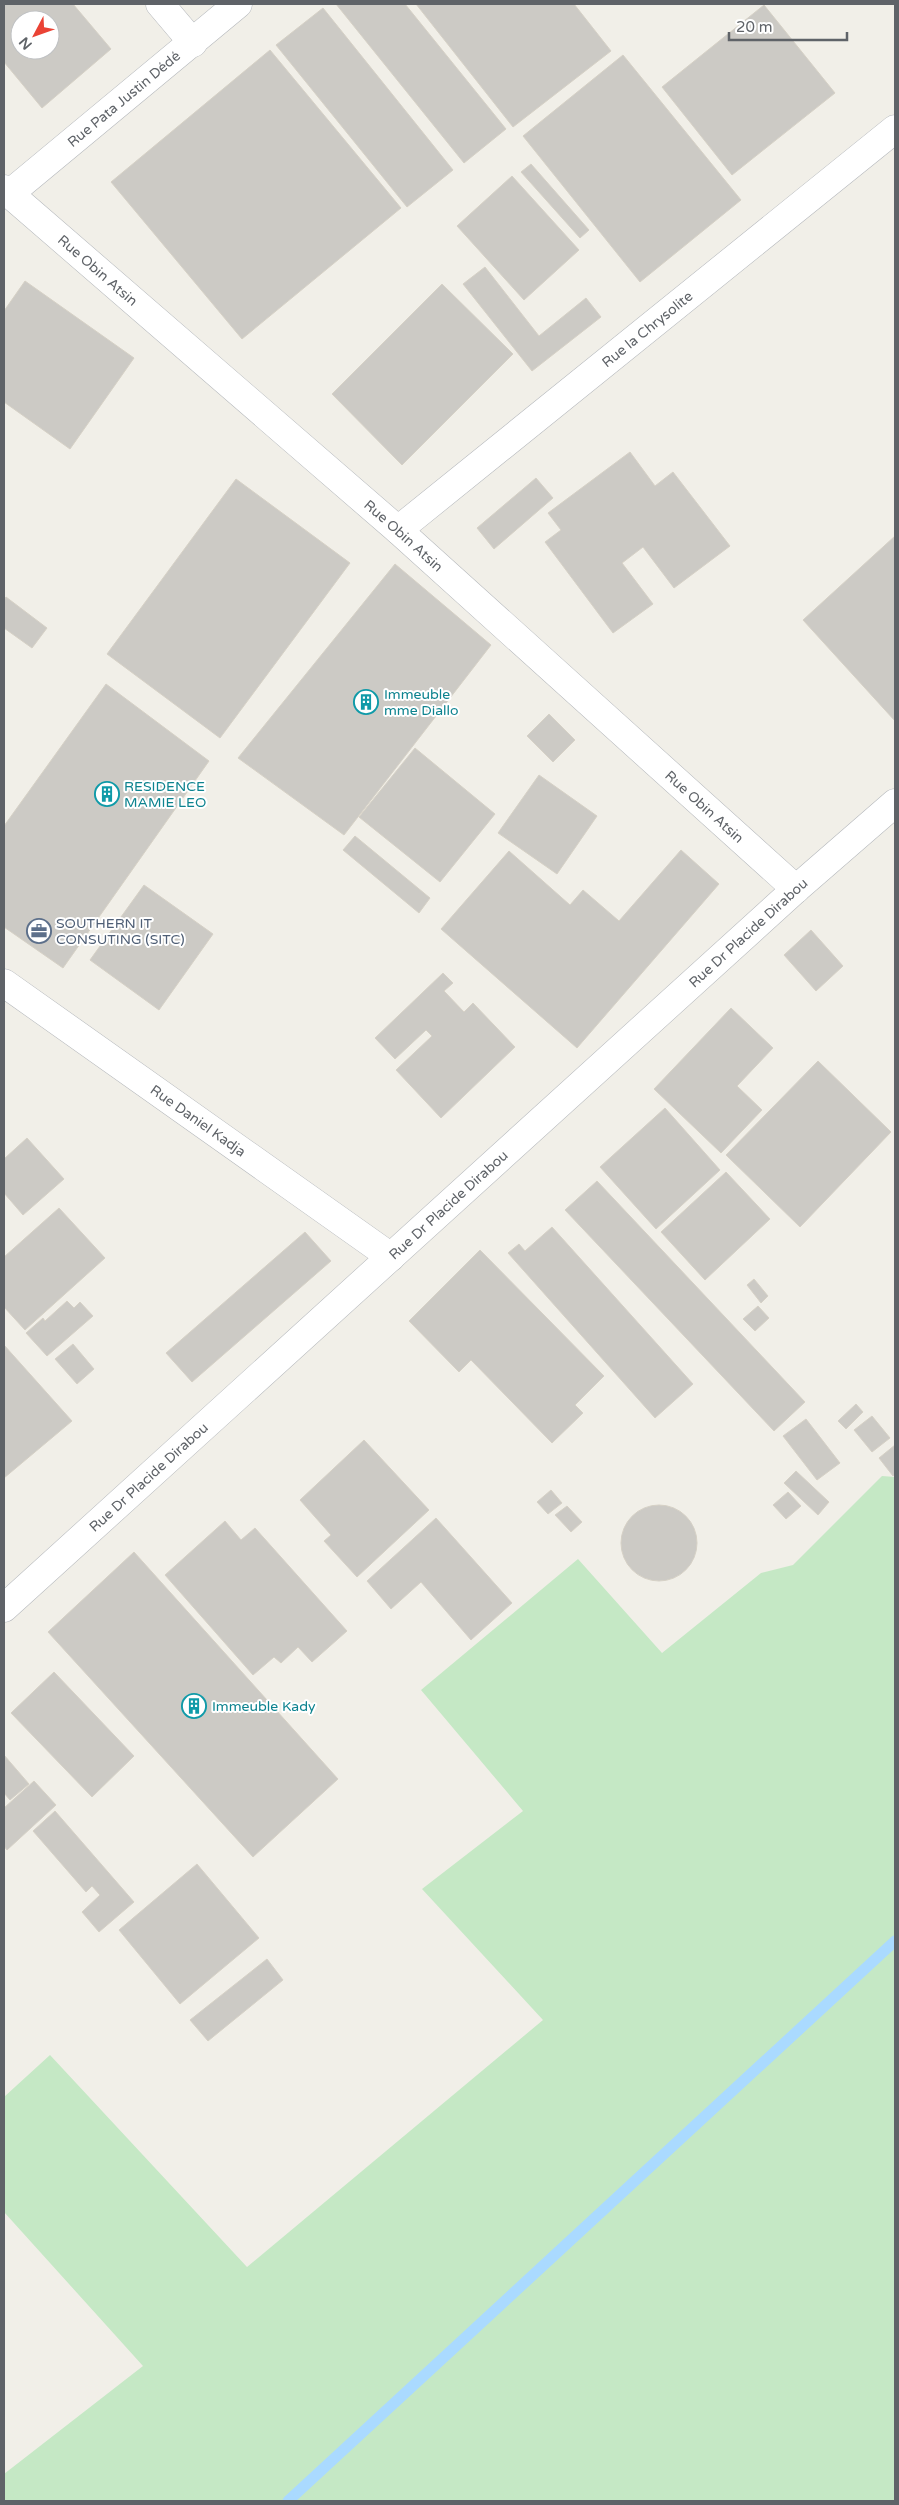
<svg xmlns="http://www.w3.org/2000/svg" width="899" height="2505" viewBox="0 0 899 2505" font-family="'Varela Round',sans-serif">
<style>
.green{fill:#c5e8c5}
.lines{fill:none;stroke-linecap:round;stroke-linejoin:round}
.stream{stroke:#aadaff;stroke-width:11}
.building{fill:#cccac5;stroke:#d6d1c6;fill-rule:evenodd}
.minor-casing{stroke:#b5b8bc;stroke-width:29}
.minor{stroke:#fff;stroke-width:28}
.labels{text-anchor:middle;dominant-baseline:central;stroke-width:4;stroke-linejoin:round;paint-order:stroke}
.street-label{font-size:14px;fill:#5f6368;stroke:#fff}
.culture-label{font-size:14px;fill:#0d838f;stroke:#fff;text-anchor:start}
.service-label{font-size:14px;fill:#4e5e75;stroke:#fff;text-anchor:start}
</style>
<rect width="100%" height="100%" fill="#f1efe8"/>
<path class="green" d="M 882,1476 L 895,1477 L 895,2501 L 4,2501 L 4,2474 L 143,2366 L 4,2212 L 4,2097 L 50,2055 L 247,2267 L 543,2020 L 422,1889 L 523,1811 L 421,1690 L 578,1559 L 662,1653 L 761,1573 L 793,1565 Z"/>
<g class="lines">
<path class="stream" d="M 288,2501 L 895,1941"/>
</g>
<path class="building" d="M 4,4 L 73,4 L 111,49 L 42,108 L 4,62 ZM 20,20 L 50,20 L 50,50 L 20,50 Z
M 336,4 L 405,4 L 506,129 L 464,163 Z
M 416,4 L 574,4 L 611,51 L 513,127 Z
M 764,5 L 835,93 L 732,175 L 662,87 Z
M 323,8 L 453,170 L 407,207 L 276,45 Z
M 270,50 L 401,208 L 242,339 L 111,182 Z
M 623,55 L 741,200 L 640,282 L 523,136 Z
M 531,164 L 589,230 L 580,238 L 521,172 Z
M 512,176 L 579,250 L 524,300 L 457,226 Z
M 485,267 L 539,336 L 586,298 L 601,317 L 532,371 L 463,284 Z
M 25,281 L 134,358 L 70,449 L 4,402 L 4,311 Z
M 442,284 L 513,354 L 402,465 L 332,394 Z
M 630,452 L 655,486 L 673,472 L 730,546 L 674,588 L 643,547 L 622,563 L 653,604 L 613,633 L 545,542 L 561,530 L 548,513 Z
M 536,478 L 553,498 L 494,549 L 477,528 Z
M 236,479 L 350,563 L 220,738 L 107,654 Z
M 895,536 L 895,721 L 803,620 Z
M 395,564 L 491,645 L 344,835 L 238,758 Z
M 6,597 L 47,628 L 32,648 L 4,628 L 4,600 Z
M 106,684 L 209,761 L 63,968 L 4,927 L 4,826 Z
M 549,714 L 575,740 L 553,762 L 527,736 Z
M 415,748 L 495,814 L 440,882 L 359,817 Z
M 539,775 L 597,816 L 557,874 L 498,833 Z
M 355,836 L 430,898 L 419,913 L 343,850 Z
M 681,850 L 719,884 L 577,1048 L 441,929 L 509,851 L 570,905 L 583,890 L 619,921 Z
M 144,885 L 213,934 L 159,1010 L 90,960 Z
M 811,930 L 843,966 L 816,991 L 784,955 Z
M 443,973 L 453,983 L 444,991 L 464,1012 L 473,1003 L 515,1047 L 441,1118 L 396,1070 L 432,1036 L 426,1030 L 395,1059 L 375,1038 Z
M 731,1008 L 773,1048 L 737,1086 L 762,1110 L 721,1153 L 654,1089 Z
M 818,1061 L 891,1132 L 800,1227 L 726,1155 Z
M 665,1108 L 720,1170 L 656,1229 L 600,1167 Z
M 27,1138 L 64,1179 L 23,1215 L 4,1193 L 4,1159 Z
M 726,1172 L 770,1219 L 705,1280 L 661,1232 Z
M 597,1181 L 805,1402 L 774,1431 L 565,1210 Z
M 59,1208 L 105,1258 L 25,1330 L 4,1307 L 4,1257 Z
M 552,1227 L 693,1384 L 655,1418 L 508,1253 L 519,1244 L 525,1251 Z
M 305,1232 L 331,1261 L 192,1382 L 166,1353 Z
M 480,1250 L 604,1376 L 575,1405 L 583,1413 L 552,1443 L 471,1360 L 459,1372 L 409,1321 Z
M 754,1279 L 768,1296 L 761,1303 L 747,1285 Z
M 67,1301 L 74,1308 L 80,1302 L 93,1316 L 47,1356 L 26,1333 L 43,1318 L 45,1321 Z
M 758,1306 L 769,1318 L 755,1331 L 743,1319 Z
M 73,1344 L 94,1369 L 77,1384 L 55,1359 Z
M 4,1345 L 72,1421 L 4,1478 Z
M 856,1404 L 863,1412 L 846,1429 L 838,1421 Z
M 872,1416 L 890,1438 L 872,1452 L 854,1430 Z
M 806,1419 L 840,1463 L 817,1480 L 783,1436 Z
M 364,1440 L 429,1510 L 357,1577 L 324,1541 L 331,1535 L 300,1500 Z
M 895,1445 L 895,1474 L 893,1476 L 879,1458 Z
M 796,1471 L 829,1502 L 818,1515 L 784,1483 Z
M 551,1490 L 562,1503 L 548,1514 L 537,1502 Z
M 788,1492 L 801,1506 L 786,1519 L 773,1505 Z
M621 1543a38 38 0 1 1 76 0a38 38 0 1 1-76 0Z
M 567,1506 L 582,1522 L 571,1532 L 555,1515 Z
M 436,1518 L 512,1603 L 471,1640 L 421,1582 L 391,1609 L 367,1581 Z
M 225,1521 L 241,1540 L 255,1528 L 347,1631 L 312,1662 L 298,1647 L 281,1663 L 274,1657 L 253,1675 L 165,1575 Z
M 134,1552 L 338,1779 L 253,1857 L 48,1632 Z
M 54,1672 L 134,1756 L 92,1797 L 11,1713 Z
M 4,1755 L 29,1784 L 10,1800 L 4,1793 Z
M 34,1781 L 56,1805 L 7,1850 L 4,1846 L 4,1808 Z
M 55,1811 L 134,1902 L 99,1932 L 82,1912 L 100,1895 L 92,1886 L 86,1892 L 33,1831 Z
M 197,1864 L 259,1938 L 180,2004 L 119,1930 Z
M 267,1959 L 283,1980 L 208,2041 L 190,2020 Z"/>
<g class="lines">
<defs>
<g id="minor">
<path d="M 160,4 L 193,43"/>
<path id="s1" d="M 4,189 L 398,530 L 796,889"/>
<path id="s2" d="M 9,194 L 238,4"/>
<path id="s3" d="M 398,530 L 895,129"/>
<path id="s4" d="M 4,983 L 391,1257"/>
<path id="s5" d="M 4,1608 L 796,889 L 895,803"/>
</g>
</defs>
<use href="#minor" class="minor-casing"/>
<use href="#minor" class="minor"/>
</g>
<defs>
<symbol id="building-ring" viewBox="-11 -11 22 22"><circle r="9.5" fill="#fff" stroke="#0f9aa8" stroke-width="1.5"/><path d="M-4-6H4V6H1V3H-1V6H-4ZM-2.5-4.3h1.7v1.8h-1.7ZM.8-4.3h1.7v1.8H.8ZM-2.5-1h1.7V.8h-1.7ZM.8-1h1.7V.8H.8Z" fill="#0f9aa8"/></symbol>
<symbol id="office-ring" viewBox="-11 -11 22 22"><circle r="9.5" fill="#fff" stroke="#5c6f8a" stroke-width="1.5"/><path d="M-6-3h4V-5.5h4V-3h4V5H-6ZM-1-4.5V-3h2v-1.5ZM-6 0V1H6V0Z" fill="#5c6f8a"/></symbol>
</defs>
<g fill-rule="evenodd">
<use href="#building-ring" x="352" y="688" width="28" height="28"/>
<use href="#building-ring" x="93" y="780" width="28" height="28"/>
<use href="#office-ring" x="25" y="917" width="28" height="28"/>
<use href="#building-ring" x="180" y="1692" width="28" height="28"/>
</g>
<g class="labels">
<g class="street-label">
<text stroke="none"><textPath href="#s2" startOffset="149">Rue Pata Justin Dédé</textPath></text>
<text stroke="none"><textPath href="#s1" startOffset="124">Rue Obin Atsin</textPath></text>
<text stroke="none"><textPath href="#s3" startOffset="320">Rue la Chrysolite</textPath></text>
<text stroke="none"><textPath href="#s1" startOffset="529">Rue Obin Atsin</textPath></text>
<text stroke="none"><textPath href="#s1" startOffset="934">Rue Obin Atsin</textPath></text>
<text stroke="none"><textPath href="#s5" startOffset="1005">Rue Dr Placide Dirabou</textPath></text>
<text stroke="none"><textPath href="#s4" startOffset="238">Rue Daniel Kadja</textPath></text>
<text stroke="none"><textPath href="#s5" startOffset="600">Rue Dr Placide Dirabou</textPath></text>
<text stroke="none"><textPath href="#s5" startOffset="195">Rue Dr Placide Dirabou</textPath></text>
</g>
<g class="culture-label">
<text x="384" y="694">Immeuble<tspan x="384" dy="16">mme Diallo</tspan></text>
<text x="124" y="786">RESIDENCE<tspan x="124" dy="16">MAMIE LEO</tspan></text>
<text x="212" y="1706">Immeuble Kady</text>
</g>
<g class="service-label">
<text x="56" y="923">SOUTHERN IT<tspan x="56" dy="16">CONSUTING (SITC)</tspan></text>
</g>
</g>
<rect width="899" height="2505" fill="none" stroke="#5f6368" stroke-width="10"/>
<g transform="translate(35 35) rotate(229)"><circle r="24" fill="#ffffff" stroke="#bfc1c3"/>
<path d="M0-4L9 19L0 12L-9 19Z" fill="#ea4335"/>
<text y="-8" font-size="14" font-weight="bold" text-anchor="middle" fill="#5f6368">N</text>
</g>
<path d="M729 32v8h118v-8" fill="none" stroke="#5f6368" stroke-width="2.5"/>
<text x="736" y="32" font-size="15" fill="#5f6368" stroke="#ffffff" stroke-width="4" paint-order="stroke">20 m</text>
</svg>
